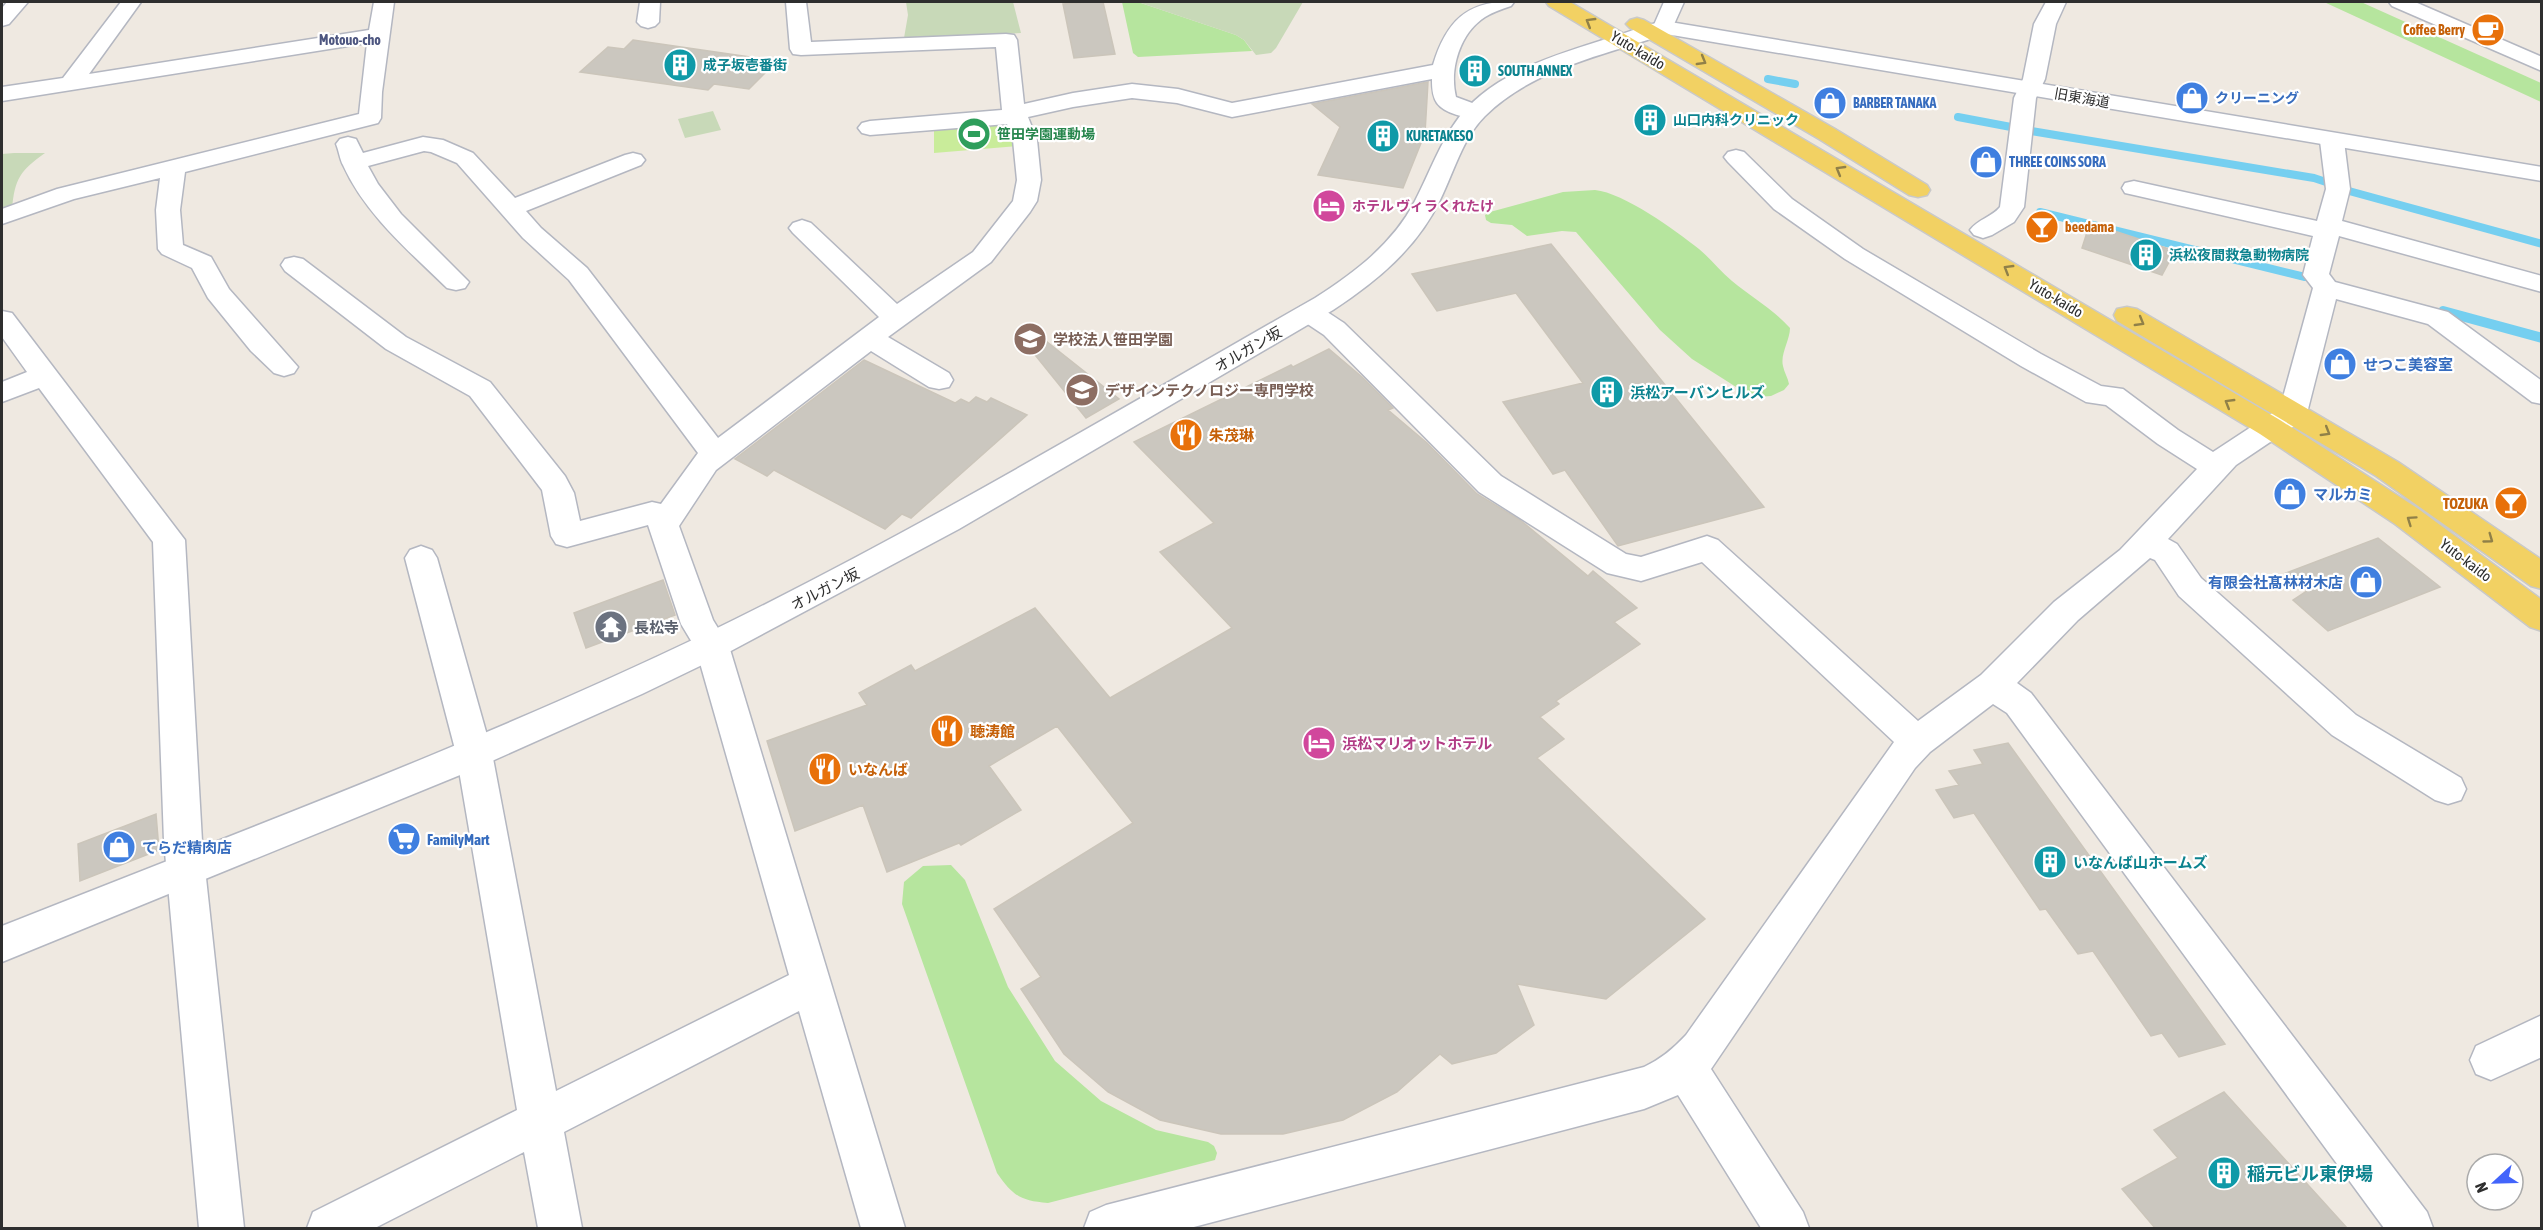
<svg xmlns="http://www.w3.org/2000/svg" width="2543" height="1230" viewBox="0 0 2543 1230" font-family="'Asap Condensed','Noto Sans JP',sans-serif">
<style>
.green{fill:#b6e59e}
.cemetery{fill:#c8d9b8}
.pitch{fill:#c9ec9a}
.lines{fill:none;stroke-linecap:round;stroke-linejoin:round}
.stream-far1{stroke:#75cff0;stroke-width:8}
.stream{stroke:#75cff0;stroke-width:10}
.building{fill:#cbc7bf;stroke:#cbc5ba;stroke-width:1.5}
.street-casing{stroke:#b4b7c1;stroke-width:3}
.secondary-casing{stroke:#b4b7c1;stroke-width:3}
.primary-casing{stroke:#c9c9c9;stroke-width:3}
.street{fill:#fff;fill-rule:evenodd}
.secondary{fill:#fff;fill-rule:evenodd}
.primary{fill:#f2d163;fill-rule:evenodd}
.oneway{stroke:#908048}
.labels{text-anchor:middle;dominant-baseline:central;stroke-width:4.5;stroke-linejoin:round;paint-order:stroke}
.far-food-label{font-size:14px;font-weight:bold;fill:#c56008;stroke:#fff;text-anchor:end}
.far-neighbourhood-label{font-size:14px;font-weight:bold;fill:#4d5680;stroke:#fff}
.far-culture-label{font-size:14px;font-weight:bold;fill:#0d838f;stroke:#fff;text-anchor:start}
.far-street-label{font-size:14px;fill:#2e2e2e;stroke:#fff}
.far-shop-label{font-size:14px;font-weight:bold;fill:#366cbe;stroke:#fff;text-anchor:start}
.far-leisure-label{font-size:14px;font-weight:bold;fill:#27864d;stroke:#fff;text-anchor:start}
.far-hotel-label{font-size:14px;font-weight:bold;fill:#b23c85;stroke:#fff;text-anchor:start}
.street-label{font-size:15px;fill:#2e2e2e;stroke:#fff}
.education-label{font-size:15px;font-weight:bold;fill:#785e54;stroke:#fff;text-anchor:start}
.shop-label{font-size:15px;font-weight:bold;fill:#366cbe;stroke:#fff;text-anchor:start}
.culture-label{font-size:15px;font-weight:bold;fill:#0d838f;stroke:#fff;text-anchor:start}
.food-label{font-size:15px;font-weight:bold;fill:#c56008;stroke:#fff;text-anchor:start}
.worship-label{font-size:15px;font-weight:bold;fill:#5b616d;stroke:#fff;text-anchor:start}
.hotel-label{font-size:15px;font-weight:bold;fill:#b23c85;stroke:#fff;text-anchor:start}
.near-culture-label{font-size:18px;font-weight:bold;fill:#0d838f;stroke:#fff;text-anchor:start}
</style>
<rect width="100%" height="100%" fill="#efe9e1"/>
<path class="green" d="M 1122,2 L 1138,2 L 1236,35 L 1244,40 L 1252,51 L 1138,57 L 1133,53 Z
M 2324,2 L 2361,2 L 2541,83 L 2541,102 Z
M 1595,190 C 1624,193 1675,230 1699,249 C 1711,259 1720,271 1732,281 C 1751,297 1773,309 1790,328 C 1790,340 1780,354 1783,366 C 1784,372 1788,378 1789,384 L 1784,390 L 1771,396 L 1757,397 L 1744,392 L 1692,359 L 1660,330 L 1576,232 L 1562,231 L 1527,236 L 1512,225 L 1491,223 L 1486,220 L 1485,215 L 1490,212 L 1563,192 Z
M 951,865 L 965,880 L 1008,987 L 1055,1061 L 1101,1101 L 1156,1130 L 1208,1142 L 1214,1146 L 1217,1153 L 1215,1160 L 1048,1203 C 1021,1201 1013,1196 997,1173 L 902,904 L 904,882 L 923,866 Z"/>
<path class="cemetery" d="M 906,2 L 1013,2 L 1021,33 L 904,38 L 908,15 Z
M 1138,2 L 1303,2 L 1276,48 L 1271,53 L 1256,55 L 1244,40 L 1236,35 Z
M 713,111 L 721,130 L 685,138 L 678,119 Z
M 14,153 L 45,153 C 20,171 15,178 12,209 L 2,213 L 2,154 Z"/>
<path class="pitch" d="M 1004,121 L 1011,124 L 1018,146 L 934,153 L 934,127 Z"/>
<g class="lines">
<path class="stream-far1" d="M 1768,79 L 1795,84
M 1958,117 L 2011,127
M 2031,131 L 2314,178 L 2326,182
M 2349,191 L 2542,244
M 2040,212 L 2305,277"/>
<path class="stream" d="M 2443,311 L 2542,338"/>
</g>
<path class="building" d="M 1088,2 L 1103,2 L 1115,54 L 1074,58 L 1063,4 Z
M 633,40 L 777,61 L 749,89 L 714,84 L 708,90 L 580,72 L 608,47 L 624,49 Z
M 1428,82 L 1425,133 L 1403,188 L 1318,175 L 1340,127 L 1312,104 Z
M 2090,223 L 2175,251 L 2162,275 L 2082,248 Z
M 1551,244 L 1764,507 L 1618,546 L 1565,470 L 1553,474 L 1503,402 L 1583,383 L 1516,293 L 1437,311 L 1412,274 Z
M 1027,326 L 1119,399 L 1086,418 L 1019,335 Z
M 1329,349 L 1362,377 L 1393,408 L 1388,410 L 1427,443 L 1477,494 L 1520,520 L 1588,576 L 1593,571 L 1637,608 L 1614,622 L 1640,644 L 1556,701 L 1559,704 L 1540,717 L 1564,739 L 1537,758 L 1705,919 L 1606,999 L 1517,984 L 1534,1025 L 1496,1053 L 1452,1064 L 1440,1054 L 1397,1092 L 1343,1120 L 1283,1134 L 1221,1134 L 1160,1120 L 1108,1092 L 1064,1054 L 1021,989 L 1041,977 L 994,909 L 1133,823 L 1057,726 L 989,766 L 1021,810 L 961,845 L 959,843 L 887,872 L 863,805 L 795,831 L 767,741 L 867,705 L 859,693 L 911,665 L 915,671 L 1035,608 L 1110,698 L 1232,628 L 1160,552 L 1214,523 L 1134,442 L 1291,365 L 1293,367 Z
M 864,360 L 955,403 L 961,399 L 969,403 L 976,397 L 987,402 L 991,398 L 1027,415 L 911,518 L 902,514 L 885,529 L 774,470 L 767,476 L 735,459 Z
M 2378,538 L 2440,587 L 2328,631 L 2293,600 L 2307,591 L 2286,573 Z
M 663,580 L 675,615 L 586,648 L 574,613 Z
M 2008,743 L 2225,1044 L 2179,1057 L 2162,1033 L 2151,1036 L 2093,951 L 2078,954 L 2046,909 L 2040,910 L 1974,813 L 1954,818 L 1936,790 L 1959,785 L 1949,771 L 1983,764 L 1974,750 Z
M 156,814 L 159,850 L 80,881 L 78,844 Z
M 2224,1092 L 2347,1228 L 2155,1228 L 2122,1189 L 2178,1158 L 2154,1130 Z"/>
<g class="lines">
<defs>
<path id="street" d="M 7,2 L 28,2 L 9,24 L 2,26 L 2,8 Z
M 121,2 L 141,2 L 89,74 L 369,30 L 374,2 L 394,2 L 382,92 L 381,118 L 378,123 L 185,172 L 180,210 L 183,245 L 211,257 L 229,289 L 298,367 L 294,373 L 284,376 L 274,373 L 251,351 L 208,298 L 192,268 L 162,254 L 158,249 L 156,210 L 160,178 L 74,199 L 2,224 L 2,209 L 57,189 L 359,114 L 367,43 L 2,101 L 2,87 L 63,78 Z
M 640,2 L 660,2 L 659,22 L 655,26 L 648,28 L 641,26 L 637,22 Z
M 786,2 L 806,2 L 811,42 L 1006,34 L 1014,35 L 1017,40 L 1024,104 L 1073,93 L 1132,84 L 1178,89 L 1232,103 L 1433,65 C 1446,22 1467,0 1514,2 L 1511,6 C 1502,9 1493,12 1485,17 C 1460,33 1449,69 1456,97 L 1483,107 L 1486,112 L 1483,117 C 1470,120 1445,114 1437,103 C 1432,96 1432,86 1432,79 L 1232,117 L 1177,103 L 1132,98 L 1073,107 L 1028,117 L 1037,140 L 1041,180 L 1037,201 L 1030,212 L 991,262 L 888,337 L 949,373 L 953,380 L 949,387 L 939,389 L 929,387 L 871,351 L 716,470 L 679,526 L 713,620 L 729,646 L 905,1228 L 861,1228 L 799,1011 L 564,1132 L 582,1228 L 538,1228 L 524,1152 L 375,1228 L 307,1228 L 313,1212 L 517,1110 L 456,753 L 405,558 L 410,550 L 421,546 L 432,550 L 437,558 L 492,753 L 556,1091 L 789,975 L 696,649 L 681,624 L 648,525 L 567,547 L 556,544 L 551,536 L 542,490 L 470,396 L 386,349 L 285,271 L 281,265 L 285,259 L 294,257 L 303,259 L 406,337 L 490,382 L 565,476 L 574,493 L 580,521 L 652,502 L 661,504 L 698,453 L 569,280 L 523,238 L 457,163 L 431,152 L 424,151 L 368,166 L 378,184 L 401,214 L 469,282 L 465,288 L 456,290 L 447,288 C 409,251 365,214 343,165 C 340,160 339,151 336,144 L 340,139 L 348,137 L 356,139 L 363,153 L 423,137 L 443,140 L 473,153 L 515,198 L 625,155 L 633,153 L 641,155 L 645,160 L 641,165 L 526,211 L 541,228 L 587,268 L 718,438 L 879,317 L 793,233 L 789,228 L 793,223 L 802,220 L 811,223 L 897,304 L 973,252 L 1013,201 L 1017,180 L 1013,140 L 1007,124 L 870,135 L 862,133 L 858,128 L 862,123 L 870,121 L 1002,110 L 996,47 L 801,55 L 793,54 L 790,49 Z
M 1664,2 L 1684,2 L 1671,31 L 1664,33 L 1657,31 L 1653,27 Z
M 2046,2 L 2066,2 L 2056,24 L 2045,79 L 2036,98 L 2024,207 L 2014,222 L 1992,235 L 1983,238 L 1974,235 L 1970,230 C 1978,219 1992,217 2000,207 L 2014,98 L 2023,79 L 2034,24 Z
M 2389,2 L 2415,2 L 2542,57 L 2542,71 L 2392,6 Z
M 2332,134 L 2340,136 L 2344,141 L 2350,189 L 2342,221 L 2542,276 L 2542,292 L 2339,236 L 2329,274 L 2335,282 L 2448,312 L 2542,381 L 2542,404 L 2532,402 L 2428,324 L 2336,299 L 2307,413 L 2303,420 L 2236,465 L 2168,539 L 2177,544 L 2201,578 L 2356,715 L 2461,778 L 2466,789 L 2461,800 L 2448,804 L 2435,800 L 2332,735 L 2179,596 L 2155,560 L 2150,558 L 2078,620 L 2017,683 L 2031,693 L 2427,1212 L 2433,1228 L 2384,1228 L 2007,713 L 1993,704 L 1930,752 L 1915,768 L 1711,1069 L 1803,1212 L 1809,1228 L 1761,1228 L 1678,1095 L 1644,1109 L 1190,1228 L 1084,1228 L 1090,1212 L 1106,1205 L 1644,1067 C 1661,1059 1674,1048 1686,1035 L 1894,742 L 1702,562 L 1641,581 L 1607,573 L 1479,492 L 1324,335 L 1300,319 L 1297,313 L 1300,307 C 1318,302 1329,314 1344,323 L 1501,476 L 1626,554 L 1641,557 L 1707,536 L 1718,540 L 1918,721 L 1981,675 L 2054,602 L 2120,550 L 2197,469 L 2158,444 L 2106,405 L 2086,402 L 2021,366 L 1845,259 L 1774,209 L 1728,162 L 1724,157 L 1728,152 L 1736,150 L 1744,152 L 1792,199 L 1863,249 L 2041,354 L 2101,386 L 2123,389 L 2178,430 L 2213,452 L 2280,408 L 2313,288 L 2303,275 L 2313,236 L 2134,195 L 2125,193 L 2122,188 L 2125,183 L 2134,181 L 2317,221 L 2326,189 L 2320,141 L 2324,136 Z
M 2,311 L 12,313 L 185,540 L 202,841 L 244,1228 L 199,1228 L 164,841 L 153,542 L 39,388 L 2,402 L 2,382 L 27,372 L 2,337 Z
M 2542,1015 L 2542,1057 L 2491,1080 L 2476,1074 L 2470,1060 L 2476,1046 Z"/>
<path id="secondary" d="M 1664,21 L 2542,167 L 2542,181 L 1666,34 C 1604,55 1532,69 1485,116 C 1462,139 1454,172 1440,200 C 1417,248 1377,281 1333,310 L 959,529 L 729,652 L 642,694 L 465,773 L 2,962 L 2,926 C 238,832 476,744 705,634 C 914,533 1113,413 1315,298 C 1354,273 1393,244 1415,201 C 1430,172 1440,142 1460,116 C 1496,71 1559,54 1612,37 C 1629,32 1646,25 1664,21 Z"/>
<path id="primary" d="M 1546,2 L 1570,2 L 2280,420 L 2417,508 L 2542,600 L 2542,631 L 2530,627 L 2395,524 L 2260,434 L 1549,6 Z
M 1637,18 L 1644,20 L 1835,129 L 1927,185 L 1930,190 L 1927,195 L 1918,197 L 1909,195 L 1819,139 L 1630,28 L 1626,24 L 1630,20 Z
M 2127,307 L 2137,309 L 2398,462 L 2542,560 L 2542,589 L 2531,586 L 2376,476 L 2117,321 L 2114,315 L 2117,309 Z"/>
</defs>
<use href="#street" class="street-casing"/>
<use href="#secondary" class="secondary-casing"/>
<use href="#primary" class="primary-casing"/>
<use href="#street" class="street"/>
<use href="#secondary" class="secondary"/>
<use href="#primary" class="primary"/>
</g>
<defs><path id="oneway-chevron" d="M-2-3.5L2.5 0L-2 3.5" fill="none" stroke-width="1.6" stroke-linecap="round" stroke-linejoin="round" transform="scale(1.5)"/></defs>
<g class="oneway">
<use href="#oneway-chevron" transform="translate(1590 22) rotate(-149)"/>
<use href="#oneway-chevron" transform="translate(1702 61) rotate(30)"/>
<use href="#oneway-chevron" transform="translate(1840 170) rotate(-150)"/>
<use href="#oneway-chevron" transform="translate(2008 269) rotate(-149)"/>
<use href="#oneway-chevron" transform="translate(2140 322) rotate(30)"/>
<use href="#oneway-chevron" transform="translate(2229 403) rotate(-149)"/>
<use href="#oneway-chevron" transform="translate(2326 432) rotate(31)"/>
<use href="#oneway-chevron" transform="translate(2411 520) rotate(-145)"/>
<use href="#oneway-chevron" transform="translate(2489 539) rotate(36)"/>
</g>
<defs>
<symbol id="cafe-disc" viewBox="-11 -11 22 22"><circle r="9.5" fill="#e8710a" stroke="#fff"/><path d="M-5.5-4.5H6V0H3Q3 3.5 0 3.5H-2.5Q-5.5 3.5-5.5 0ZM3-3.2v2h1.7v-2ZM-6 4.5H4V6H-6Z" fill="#fff"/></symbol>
<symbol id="building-disc" viewBox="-11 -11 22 22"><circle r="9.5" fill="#0f9aa8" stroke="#fff"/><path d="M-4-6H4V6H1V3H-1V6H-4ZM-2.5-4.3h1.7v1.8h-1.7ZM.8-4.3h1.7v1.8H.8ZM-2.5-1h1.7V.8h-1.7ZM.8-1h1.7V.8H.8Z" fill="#fff"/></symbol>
<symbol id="shop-disc" viewBox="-11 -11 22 22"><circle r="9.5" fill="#3f7fe0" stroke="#fff"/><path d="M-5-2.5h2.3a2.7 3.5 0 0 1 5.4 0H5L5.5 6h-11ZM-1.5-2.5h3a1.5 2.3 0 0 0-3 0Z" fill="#fff"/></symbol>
<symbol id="stadium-disc" viewBox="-11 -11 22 22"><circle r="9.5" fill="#2e9e5b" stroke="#fff"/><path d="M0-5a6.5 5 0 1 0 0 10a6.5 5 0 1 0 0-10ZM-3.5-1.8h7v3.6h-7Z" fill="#fff"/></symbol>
<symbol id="hotel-disc" viewBox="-11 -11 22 22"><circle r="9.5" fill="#d1479c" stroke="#fff"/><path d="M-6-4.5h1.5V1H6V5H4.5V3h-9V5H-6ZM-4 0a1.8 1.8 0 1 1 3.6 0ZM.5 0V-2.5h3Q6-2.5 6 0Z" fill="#fff"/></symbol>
<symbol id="bar-disc" viewBox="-11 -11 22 22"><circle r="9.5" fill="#e8710a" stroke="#fff"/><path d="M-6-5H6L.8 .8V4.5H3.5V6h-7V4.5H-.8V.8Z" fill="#fff"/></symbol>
<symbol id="university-disc" viewBox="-11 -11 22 22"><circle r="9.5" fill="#8d6e63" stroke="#fff"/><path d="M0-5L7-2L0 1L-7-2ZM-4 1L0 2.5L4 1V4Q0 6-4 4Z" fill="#fff"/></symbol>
<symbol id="restaurant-disc" viewBox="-11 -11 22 22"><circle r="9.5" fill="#e8710a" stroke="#fff"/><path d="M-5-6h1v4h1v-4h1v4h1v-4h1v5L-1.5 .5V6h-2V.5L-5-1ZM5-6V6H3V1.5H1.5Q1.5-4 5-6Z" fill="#fff"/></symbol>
<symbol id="temple-disc" viewBox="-11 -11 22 22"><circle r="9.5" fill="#6b7280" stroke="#fff"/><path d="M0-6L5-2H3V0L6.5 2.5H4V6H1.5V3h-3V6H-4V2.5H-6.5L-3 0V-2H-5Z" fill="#fff"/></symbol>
<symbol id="supermarket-disc" viewBox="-11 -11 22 22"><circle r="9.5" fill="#3f7fe0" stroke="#fff"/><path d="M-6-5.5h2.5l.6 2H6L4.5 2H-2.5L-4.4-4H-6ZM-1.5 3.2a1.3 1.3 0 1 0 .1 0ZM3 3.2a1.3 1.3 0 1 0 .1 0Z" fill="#fff"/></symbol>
</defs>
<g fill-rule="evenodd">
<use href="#cafe-disc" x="2469" y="11" width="38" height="38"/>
<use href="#building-disc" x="661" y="46" width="38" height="38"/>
<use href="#building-disc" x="1456" y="52" width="38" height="38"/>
<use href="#shop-disc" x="2173" y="79" width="38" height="38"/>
<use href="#shop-disc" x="1811" y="84" width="38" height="38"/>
<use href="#building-disc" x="1631" y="101" width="38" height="38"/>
<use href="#stadium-disc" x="955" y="115" width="38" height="38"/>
<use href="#building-disc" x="1364" y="117" width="38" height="38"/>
<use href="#shop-disc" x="1967" y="143" width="38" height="38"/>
<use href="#hotel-disc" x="1310" y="187" width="38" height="38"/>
<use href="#bar-disc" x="2023" y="208" width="38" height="38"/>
<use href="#building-disc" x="2127" y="236" width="38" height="38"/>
<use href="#university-disc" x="1011" y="320" width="38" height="38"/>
<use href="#shop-disc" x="2321" y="345" width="38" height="38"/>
<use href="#university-disc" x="1063" y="371" width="38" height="38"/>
<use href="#building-disc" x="1588" y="373" width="38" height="38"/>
<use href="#restaurant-disc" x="1167" y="416" width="38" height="38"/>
<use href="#shop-disc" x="2271" y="475" width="38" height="38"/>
<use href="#bar-disc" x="2492" y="484" width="38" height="38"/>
<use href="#shop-disc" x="2347" y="563" width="38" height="38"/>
<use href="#temple-disc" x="592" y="608" width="38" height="38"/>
<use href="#restaurant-disc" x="928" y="712" width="38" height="38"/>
<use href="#hotel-disc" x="1300" y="724" width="38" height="38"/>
<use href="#restaurant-disc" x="806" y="750" width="38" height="38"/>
<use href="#supermarket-disc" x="385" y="820" width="38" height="38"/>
<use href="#shop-disc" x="100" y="828" width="38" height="38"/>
<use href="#building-disc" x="2031" y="843" width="38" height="38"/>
<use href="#building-disc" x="2205" y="1154" width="38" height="38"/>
</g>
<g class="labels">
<g class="far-food-label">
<text x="2465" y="30">Coffee Berry</text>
<text x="2065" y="227" text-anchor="start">beedama</text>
</g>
<g class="far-neighbourhood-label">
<text x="350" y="40">Motouo-cho</text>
</g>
<g class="far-culture-label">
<text x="703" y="65">成子坂壱番街</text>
<text x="1498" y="71">SOUTH ANNEX</text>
<text x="1673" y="120">山口内科クリニック</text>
<text x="1406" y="136">KURETAKESO</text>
<text x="2169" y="255">浜松夜間救急動物病院</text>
</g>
<g class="far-street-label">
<text transform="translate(2082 98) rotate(10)">旧東海道</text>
</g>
<g class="far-shop-label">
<text x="2215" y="98">クリーニング</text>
<text x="1853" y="103">BARBER TANAKA</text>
<text x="2009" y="162">THREE COINS SORA</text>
</g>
<g class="far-leisure-label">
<text x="997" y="134">笹田学園運動場</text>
</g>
<g class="far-hotel-label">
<text x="1352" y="206">ホテル ヴィラくれたけ</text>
</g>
<g class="street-label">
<text transform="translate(1638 50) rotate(31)">Yuto-kaido</text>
<text transform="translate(2056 298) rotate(31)">Yuto-kaido</text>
<text transform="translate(1248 349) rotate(-30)">オルガン坂</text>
<text transform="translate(2466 560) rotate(37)">Yuto-kaido</text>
<text transform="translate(825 589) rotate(-27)">オルガン坂</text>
</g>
<g class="education-label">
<text x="1053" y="339">学校法人笹田学園</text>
<text x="1105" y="390">デザインテクノロジー専門学校</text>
</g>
<g class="shop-label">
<text x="2363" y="364">せつこ美容室</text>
<text x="2313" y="494">マルカミ</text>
<text x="2343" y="582" text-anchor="end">有限会社髙林材木店</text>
<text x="427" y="839">FamilyMart</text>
<text x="142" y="847">てらだ精肉店</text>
</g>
<g class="culture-label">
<text x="1630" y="392">浜松アーバンヒルズ</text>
<text x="2073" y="862">いなんば山ホームズ</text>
</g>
<g class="food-label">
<text x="1209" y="435">朱茂琳</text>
<text x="2488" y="503" text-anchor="end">TOZUKA</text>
<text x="970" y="731">聴涛館</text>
<text x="848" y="769">いなんば</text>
</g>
<g class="worship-label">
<text x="634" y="627">長松寺</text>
</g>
<g class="hotel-label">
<text x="1342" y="743">浜松マリオットホテル</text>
</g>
<g class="near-culture-label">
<text x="2247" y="1173">稲元ビル東伊場</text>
</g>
</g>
<rect width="2543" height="1230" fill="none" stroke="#2e2e2e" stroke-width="6"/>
<g transform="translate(2495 1182) rotate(248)"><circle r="28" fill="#ffffff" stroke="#ababab" stroke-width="1.5"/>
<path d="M0-4.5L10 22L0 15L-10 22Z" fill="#4264fb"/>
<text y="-9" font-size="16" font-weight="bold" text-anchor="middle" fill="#2e2e2e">N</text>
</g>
</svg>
